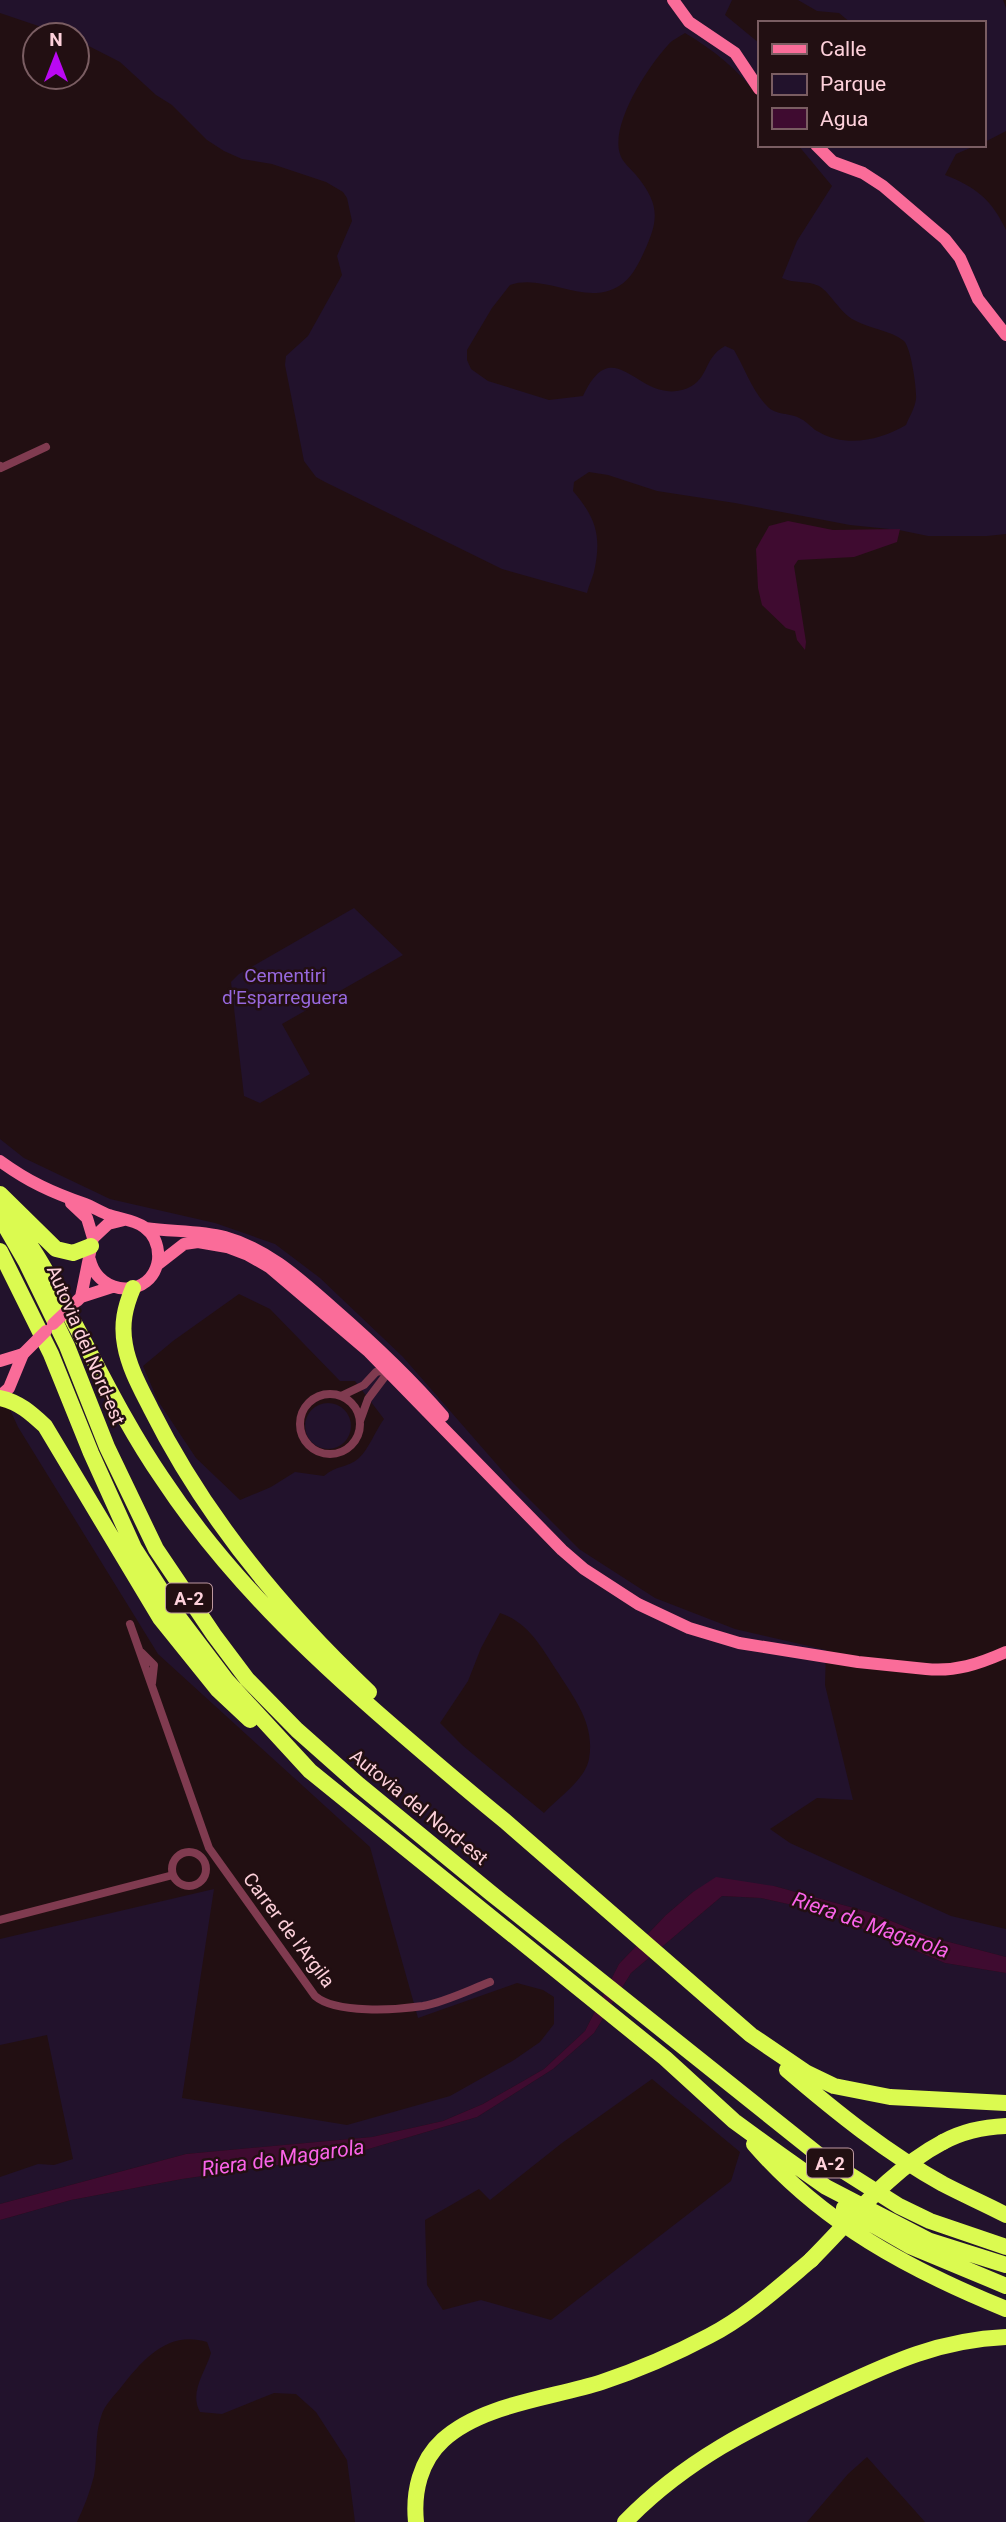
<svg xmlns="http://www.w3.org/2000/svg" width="1006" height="2522" viewBox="0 0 1006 2522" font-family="Roboto,sans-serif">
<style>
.green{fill:#22122c;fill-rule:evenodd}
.water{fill:#3f0b30}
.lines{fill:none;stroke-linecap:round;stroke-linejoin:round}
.minor{stroke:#803b50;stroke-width:8}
.secondary{stroke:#fa6c99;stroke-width:12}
.motorway{stroke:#dbfa50;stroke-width:16}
.secondary-bridge{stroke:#fa6c99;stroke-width:12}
.motorway-bridge{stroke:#dbfa50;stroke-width:16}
.labels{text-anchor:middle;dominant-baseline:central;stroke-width:5;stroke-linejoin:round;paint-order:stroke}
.shield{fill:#220f12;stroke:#bc979f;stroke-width:2}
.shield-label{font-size:18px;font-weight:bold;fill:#fed1db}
.park-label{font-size:19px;fill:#9768dd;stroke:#220f12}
.street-label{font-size:19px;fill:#fed1db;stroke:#220f12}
.water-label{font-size:21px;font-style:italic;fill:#fa63e8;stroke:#220f12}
</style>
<rect width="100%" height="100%" fill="#220f12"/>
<path class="green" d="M 0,0 L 732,0 L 725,15 L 759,43 L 759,97 C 738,70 714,50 685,33 C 679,37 672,40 668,45 C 648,67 610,124 620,154 C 622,162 631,169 636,175 C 660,204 659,220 644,252 C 638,265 631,279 619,286 C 585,307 545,273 510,285 L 492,308 L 467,350 L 467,360 L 471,369 L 488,381 L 549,400 L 583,396 C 614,330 637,402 682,390 C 710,383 702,358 725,346 L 734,350 C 744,367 753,392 767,406 C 776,416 790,412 801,419 C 808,422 812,429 819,432 C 846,448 881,440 906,425 C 909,417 915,408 916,399 C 917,389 911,348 904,341 C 890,330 870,329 854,320 C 839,312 831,293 819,286 C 807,280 794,284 782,278 L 797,241 L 832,186 L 798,145 L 977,145 L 956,154 L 945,175 C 976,187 992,200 1006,230 L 1006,534 L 987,536 L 928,536 L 899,530 L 850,525 L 735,503 L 657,491 L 608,475 L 589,472 L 574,482 L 573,491 C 596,518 602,536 594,572 C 592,579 589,585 587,593 L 502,569 L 325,482 L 316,477 L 304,461 L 285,365 L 286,356 L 308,336 L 342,275 L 337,256 L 352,221 L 347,198 L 343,192 L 326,182 L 272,164 L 242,159 L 224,151 L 207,140 L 172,105 L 156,95 L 120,62 L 77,40 L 77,35 L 65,35 L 0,13 Z
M 798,0 L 1003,0 L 1006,8 L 1006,131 L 983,143 L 983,23 L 851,23 L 839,13 L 817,11 Z
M 354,908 L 403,955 L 282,1024 L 310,1074 L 260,1103 L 244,1096 L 231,982 L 239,974 Z
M 0,1139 L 24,1158 L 110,1199 L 215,1223 L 275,1244 L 320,1278 L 403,1357 L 514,1484 L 579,1549 L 655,1598 L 735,1629 L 826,1650 L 825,1685 L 853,1800 L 817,1798 L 770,1829 L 790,1843 L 951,1916 L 1006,1929 L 1006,1957 L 930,1937 L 872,1913 L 774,1886 L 693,1892 L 666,1915 L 619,1964 L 585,2031 L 544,2069 L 483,2104 L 443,2121 L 372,2137 L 186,2154 L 0,2204 L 0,2177 L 38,2164 L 54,2165 L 73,2159 L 47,2035 L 0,2045 L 0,1939 L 214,1889 L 182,2098 L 347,2125 L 450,2096 L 514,2060 L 540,2042 L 554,2024 L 554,1997 L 543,1990 L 517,1983 L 418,2018 L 370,1847 L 158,1654 L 18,1427 L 0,1388 ZM 239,1294 L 270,1309 L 340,1381 L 355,1381 L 384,1419 C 375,1431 369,1449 359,1458 C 348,1468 336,1465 324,1476 L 295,1472 L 271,1487 L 240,1500 L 196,1458 L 158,1401 L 143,1366 L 173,1341 ZM 500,1613 C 530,1623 542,1649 559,1674 C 576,1701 595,1725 589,1759 C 585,1780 558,1798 544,1813 L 462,1745 L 440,1723 L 468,1681 L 481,1648 Z
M305 1426a23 23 0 1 1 46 0a23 23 0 1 1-46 0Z
M 722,1896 L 761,1898 L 806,1908 L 842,1920 L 945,1963 L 1006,1973 L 1006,2522 L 925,2522 L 867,2457 L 848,2474 L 807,2522 L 355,2522 L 347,2460 L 316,2412 L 296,2394 L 274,2393 L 222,2414 L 200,2412 C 189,2392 205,2373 211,2353 L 207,2342 C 169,2330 144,2358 122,2386 C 115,2395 104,2405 101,2417 C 94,2437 98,2456 94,2476 C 90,2492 84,2507 77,2522 L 0,2522 L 0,2220 L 71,2200 L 182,2179 L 348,2155 L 477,2117 L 553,2069 L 594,2033 L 631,1973 ZM 652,2079 L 740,2152 L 731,2181 L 551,2320 L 481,2300 L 443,2310 L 427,2285 L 425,2220 L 479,2189 L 490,2200 L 562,2143 Z"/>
<path class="water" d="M 788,521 L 833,530 L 900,529 L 897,542 L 854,557 L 798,560 L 794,566 L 806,642 L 805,650 L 797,640 L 795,631 L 786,628 L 762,605 L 758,588 L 756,549 L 769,526 Z
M 716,1877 L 774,1886 L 872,1913 L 930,1937 L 1006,1957 L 1006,1973 L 945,1963 L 842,1920 L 806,1908 L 761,1898 L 722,1896 L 631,1973 L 594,2033 L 553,2069 L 477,2117 L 348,2155 L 182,2179 L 71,2200 L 0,2220 L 0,2204 L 186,2154 L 372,2137 L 443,2121 L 483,2104 L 544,2069 L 585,2031 L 619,1964 L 666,1915 L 693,1892 Z"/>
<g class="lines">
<path class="minor" d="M 0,466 L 1,468 L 46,447
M300 1424a30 30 0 1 1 60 0a30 30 0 1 1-60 0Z
M 341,1396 L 364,1385 L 376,1372 L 388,1369
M 360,1421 L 368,1399 L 386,1375 L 387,1369
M 130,1624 L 209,1848 L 315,1996 C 336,2014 396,2010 423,2006 C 445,2002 469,1990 490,1982
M 142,1653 L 154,1665 L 152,1683
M172 1869a17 17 0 1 1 34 0a17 17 0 1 1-34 0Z
M 0,1920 L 173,1875"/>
<path class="secondary" d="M 673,0 L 689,22 L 735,53 L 759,89
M 816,145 L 833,162 L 863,173 L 883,186 L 945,239 L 960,258 L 978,299 L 1006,335
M 0,1161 C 29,1182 51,1192 85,1204 C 93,1207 101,1212 109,1215 C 121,1219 134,1220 144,1227 C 155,1235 159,1247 158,1260 C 152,1299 99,1297 90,1260
M 71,1203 L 87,1218 L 93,1238
M 145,1228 C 172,1232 199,1230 225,1237 C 268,1249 299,1278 332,1307 C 371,1341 409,1376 443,1416
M 157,1265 L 184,1244 L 198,1242 L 227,1247 L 248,1255 L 269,1267 L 369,1352 L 562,1550 L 584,1569 L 638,1604 L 689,1628 L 739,1643 L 858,1662 L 926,1669 C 955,1672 979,1664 1006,1652
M 81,1297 L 93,1238 L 108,1224 L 124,1220
M 77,1301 L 81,1297 L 112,1287
M 0,1361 L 23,1354
M 0,1396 L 9,1388 L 23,1354"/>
<path class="motorway" d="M 0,1194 L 56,1249 L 73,1253 L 91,1246
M 0,1206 C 30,1239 50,1278 71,1317 C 100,1371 127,1427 162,1478 C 226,1575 309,1654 396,1729 C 432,1760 468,1791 505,1821 L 751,2035 L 807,2073 L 834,2086 L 890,2097 L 1006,2103
M 0,1217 L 26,1262 L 67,1346 L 107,1447 L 156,1549 L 214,1635 L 247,1679 L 297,1730 L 359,1785 L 492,1894 L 820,2156 L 899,2206 L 930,2221 L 1006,2247
M 0,1251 L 51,1354 L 91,1453 L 134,1548 L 177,1615 L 227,1681 L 310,1771 L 665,2058 L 734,2121 L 778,2153 L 826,2187 L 930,2241 L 1006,2265
M 133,1288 C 125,1307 121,1324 125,1345 C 129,1368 141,1389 151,1409 C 204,1515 283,1611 369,1692
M 0,1398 C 19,1402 31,1413 45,1426 L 160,1618 L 218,1690 L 250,1720
M 787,2070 C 836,2112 887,2153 943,2184 C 964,2195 985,2204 1006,2215
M 943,2142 C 963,2131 983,2127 1006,2126
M 754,2144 C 822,2223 910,2270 1006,2309
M 844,2208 L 910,2246 L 1006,2286
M 416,2522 C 413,2492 420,2461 443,2440 C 482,2404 553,2398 602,2382 C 638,2370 675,2354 709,2336 C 746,2317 779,2287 811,2260
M 625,2522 C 685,2460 753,2427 830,2391 C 890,2363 938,2340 1006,2337"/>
<path class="secondary-bridge" d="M 53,1324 L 73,1305
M 23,1354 L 46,1331"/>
<path class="motorway-bridge" d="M 811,2260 C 853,2218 890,2170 943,2142"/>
</g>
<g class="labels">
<g class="shield">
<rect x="166" y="1583.5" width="46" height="29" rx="5"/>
<rect x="807" y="2148.5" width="46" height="29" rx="5"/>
</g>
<g class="shield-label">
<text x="189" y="1598">A-2</text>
<text x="830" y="2163">A-2</text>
</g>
<g class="park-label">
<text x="285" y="975">Cementiri<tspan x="285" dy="22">d'Esparreguera</tspan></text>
</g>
<g class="street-label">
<text transform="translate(86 1345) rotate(67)">Autovia del Nord-est</text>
<text transform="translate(419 1807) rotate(39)">Autovia del Nord-est</text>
<text transform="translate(289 1930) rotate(53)">Carrer de l'Argila</text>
</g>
<g class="water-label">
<text transform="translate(871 1925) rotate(19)">Riera de Magarola</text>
<text transform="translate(283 2158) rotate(-8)">Riera de Magarola</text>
</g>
</g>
<rect x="758" y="21" width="228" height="126" fill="#220f12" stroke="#7a5d62" stroke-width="2"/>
<rect x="772" y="44" width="35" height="10" fill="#fa6c99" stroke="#7a5d62" stroke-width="2"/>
<text x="820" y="56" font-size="21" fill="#fed1db">Calle</text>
<rect x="772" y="74" width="35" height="21" fill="#22122c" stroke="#7a5d62" stroke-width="2"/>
<text x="820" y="91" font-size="21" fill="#fed1db">Parque</text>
<rect x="772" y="108" width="35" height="21" fill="#3f0b30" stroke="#7a5d62" stroke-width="2"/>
<text x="820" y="126" font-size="21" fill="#fed1db">Agua</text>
<g transform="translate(56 56)"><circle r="33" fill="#220f12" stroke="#7a5d62" stroke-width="2"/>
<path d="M0-5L12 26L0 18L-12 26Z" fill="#ba08f3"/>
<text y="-10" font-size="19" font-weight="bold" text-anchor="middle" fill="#fed1db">N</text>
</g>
</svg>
